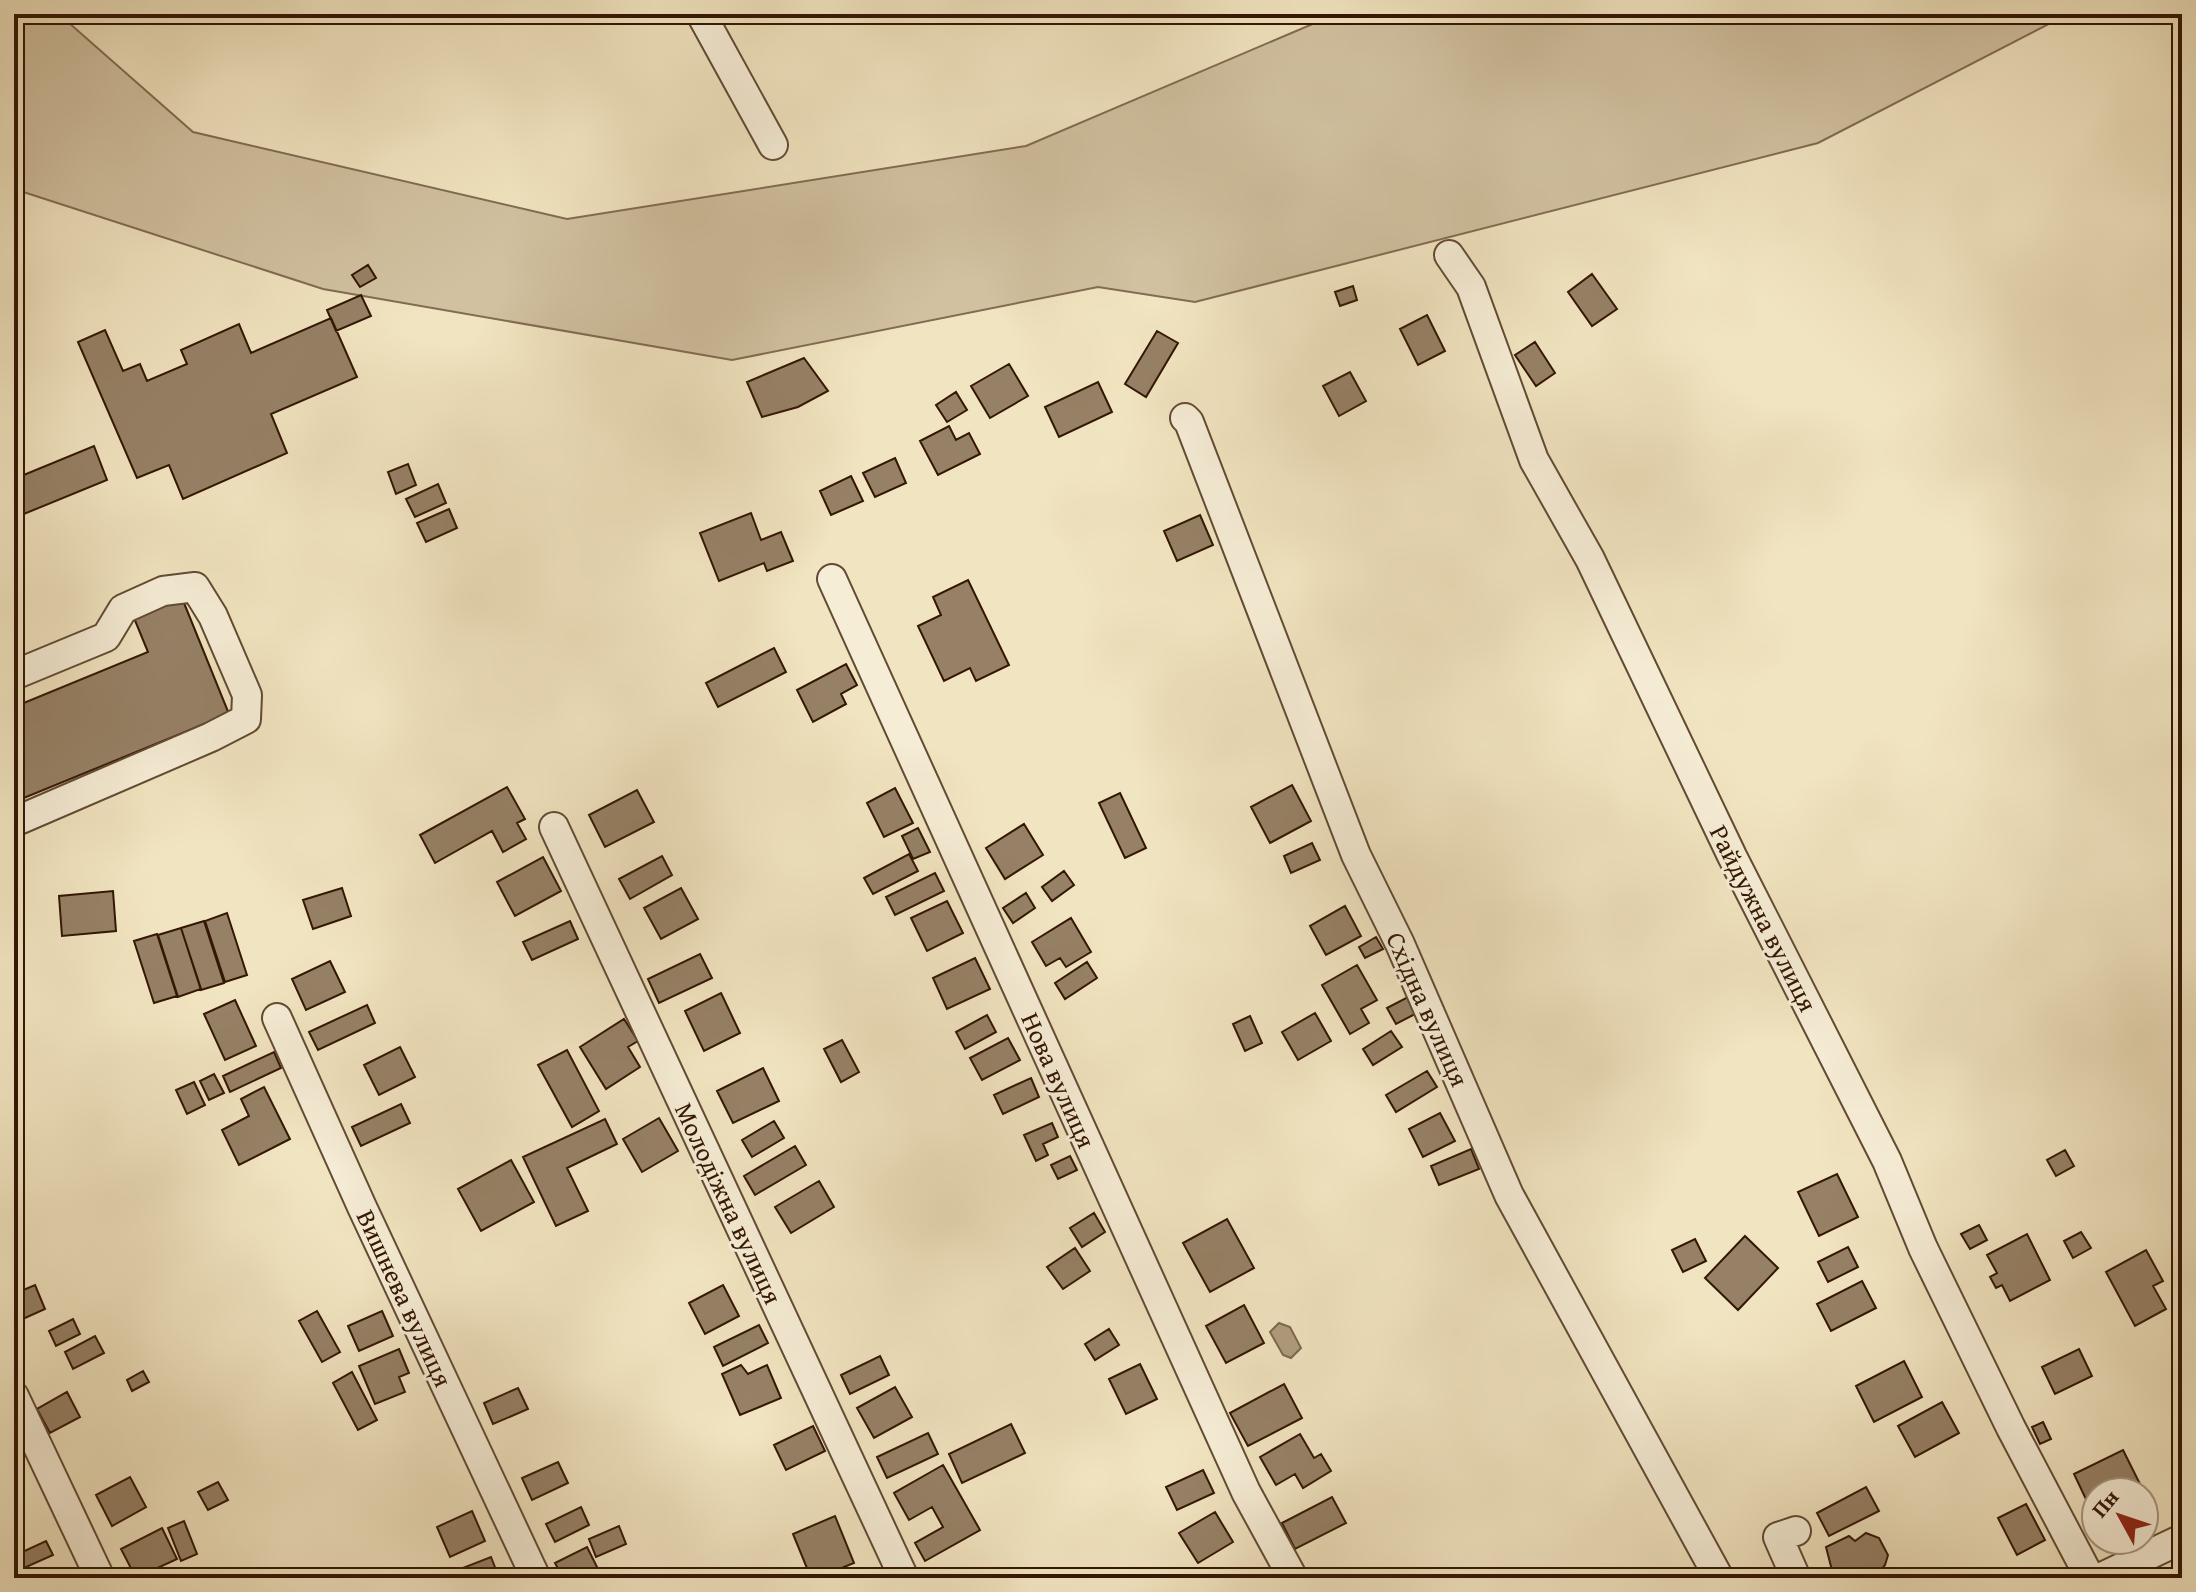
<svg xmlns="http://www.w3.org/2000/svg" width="2196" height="1592" viewBox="0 0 2196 1592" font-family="'Gentium Book Plus',serif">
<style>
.green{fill:#d1c1a0;stroke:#826c52;stroke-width:2}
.water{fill:#b09e80;stroke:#7e684e;stroke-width:2}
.building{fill:#968166;stroke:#331604;stroke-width:2}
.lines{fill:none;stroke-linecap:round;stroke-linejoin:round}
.minor-casing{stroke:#624a33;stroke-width:32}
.minor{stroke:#f6edd6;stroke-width:28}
.labels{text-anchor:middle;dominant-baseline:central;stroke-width:6;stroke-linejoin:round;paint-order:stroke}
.street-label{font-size:26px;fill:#331604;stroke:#f6edd6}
</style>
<rect width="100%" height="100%" fill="#f1e4c0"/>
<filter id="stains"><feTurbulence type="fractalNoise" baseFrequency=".0025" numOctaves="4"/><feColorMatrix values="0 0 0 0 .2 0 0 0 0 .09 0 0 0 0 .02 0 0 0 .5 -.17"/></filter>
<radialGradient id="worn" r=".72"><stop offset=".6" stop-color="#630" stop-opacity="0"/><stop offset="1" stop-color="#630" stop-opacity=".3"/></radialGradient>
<path class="green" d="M 14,14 L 47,14 L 68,22 L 193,132 L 567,219 L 1026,146 L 1336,14 L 2068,14 L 1818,143 L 1195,302 L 1098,287 L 732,360 L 323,289 L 14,189 Z"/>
<path class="water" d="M 1279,1323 L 1290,1327 L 1301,1348 L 1291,1358 L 1283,1355 L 1270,1332 Z"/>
<path class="building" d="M 368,265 L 376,278 L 360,287 L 352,275 Z
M 1592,274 L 1617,309 L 1592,326 L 1568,292 Z
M 1353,286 L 1357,300 L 1340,306 L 1335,292 Z
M 361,295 L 371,316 L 336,331 L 327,310 Z
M 1427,315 L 1445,351 L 1418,365 L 1400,329 Z
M 331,318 L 357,377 L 271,414 L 287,453 L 183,499 L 169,465 L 137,478 L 78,342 L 105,330 L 123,371 L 140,364 L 147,381 L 187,364 L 181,350 L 239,324 L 251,353 Z
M 1157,331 L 1178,343 L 1146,397 L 1125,384 Z
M 1535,342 L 1555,373 L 1536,386 L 1515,355 Z
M 804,358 L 828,391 L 798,407 L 762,417 L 747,382 Z
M 1009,364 L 1028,396 L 990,418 L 971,386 Z
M 1350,372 L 1366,401 L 1339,416 L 1323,386 Z
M 1098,382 L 1112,412 L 1059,437 L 1045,407 Z
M 956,392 L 967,410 L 947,422 L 936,405 Z
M 949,426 L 956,440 L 969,433 L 980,454 L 938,475 L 920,441 Z
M 94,446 L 107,480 L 14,518 L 14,479 Z
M 895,458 L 906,483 L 875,497 L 863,473 Z
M 408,464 L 416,485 L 396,494 L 388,472 Z
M 851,476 L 863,501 L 831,515 L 820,491 Z
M 438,484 L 446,503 L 415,517 L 406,499 Z
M 449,509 L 457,528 L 426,542 L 417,523 Z
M 751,513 L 761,540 L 781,532 L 793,561 L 767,571 L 764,563 L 719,581 L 700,533 Z
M 1200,515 L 1213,545 L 1177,561 L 1164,531 Z
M 968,580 L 1009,665 L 976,681 L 970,668 L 944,681 L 918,626 L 941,615 L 933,597 Z
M 182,598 L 229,714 L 14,802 L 14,707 L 148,652 L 134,618 Z
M 774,648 L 786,672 L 718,707 L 706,683 Z
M 846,664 L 857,685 L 841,694 L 846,704 L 813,722 L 797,690 Z
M 1292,785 L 1311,821 L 1270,843 L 1251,807 Z
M 507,787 L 525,819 L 517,823 L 526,839 L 503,852 L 492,831 L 435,863 L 420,835 Z
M 895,788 L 913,823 L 884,837 L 867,803 Z
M 637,790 L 654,822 L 605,847 L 589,815 Z
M 1120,793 L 1146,848 L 1125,858 L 1099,803 Z
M 1024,824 L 1043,855 L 1005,879 L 986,848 Z
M 918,828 L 930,852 L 913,859 L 902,836 Z
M 1312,843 L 1320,860 L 1291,873 L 1284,856 Z
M 909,854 L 918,871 L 873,894 L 864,878 Z
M 662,856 L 672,875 L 630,899 L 619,879 Z
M 543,857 L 561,891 L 515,916 L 497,882 Z
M 1064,871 L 1074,885 L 1052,901 L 1042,887 Z
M 935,873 L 944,891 L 895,915 L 886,897 Z
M 342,888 L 351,916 L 313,929 L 303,900 Z
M 681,888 L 698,919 L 661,939 L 644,908 Z
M 113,891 L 116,931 L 62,936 L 59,896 Z
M 1026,893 L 1035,908 L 1013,923 L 1003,908 Z
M 947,901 L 963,933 L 927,951 L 911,918 Z
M 1345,906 L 1361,936 L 1326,955 L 1310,926 Z
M 227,913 L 247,975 L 225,982 L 205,921 Z
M 1071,918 L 1091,952 L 1066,967 L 1060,958 L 1046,966 L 1032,942 Z
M 204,921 L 224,983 L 201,990 L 181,928 Z
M 570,921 L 578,939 L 532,960 L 523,942 Z
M 181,928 L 201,989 L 178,997 L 158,935 Z
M 157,934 L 177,996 L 154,1003 L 134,941 Z
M 1376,937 L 1383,949 L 1365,958 L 1359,947 Z
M 700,954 L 712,978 L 659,1003 L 648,979 Z
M 975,958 L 990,989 L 947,1009 L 933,978 Z
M 330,961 L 345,992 L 306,1010 L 292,979 Z
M 1087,962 L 1097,978 L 1065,999 L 1055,983 Z
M 1357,965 L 1377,1000 L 1361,1009 L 1369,1023 L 1350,1034 L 1322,985 Z
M 721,993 L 740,1033 L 704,1051 L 685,1011 Z
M 1408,997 L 1417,1013 L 1396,1024 L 1387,1008 Z
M 235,1000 L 256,1046 L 225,1060 L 204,1014 Z
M 367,1005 L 375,1023 L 318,1050 L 309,1032 Z
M 1315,1013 L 1331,1041 L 1298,1060 L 1282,1032 Z
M 987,1015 L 996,1032 L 965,1049 L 956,1032 Z
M 1250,1016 L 1262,1043 L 1245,1051 L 1233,1024 Z
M 624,1019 L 638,1041 L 628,1047 L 640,1067 L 606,1089 L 580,1047 Z
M 1391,1031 L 1402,1047 L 1373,1065 L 1363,1049 Z
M 1008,1038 L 1020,1060 L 982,1080 L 970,1058 Z
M 842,1040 L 859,1072 L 841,1082 L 824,1049 Z
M 400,1047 L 415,1077 L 379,1095 L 364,1065 Z
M 567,1050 L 599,1111 L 572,1127 L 538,1065 Z
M 274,1052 L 281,1068 L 230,1092 L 223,1076 Z
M 763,1068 L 779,1101 L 733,1123 L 717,1091 Z
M 1427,1071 L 1437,1087 L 1396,1112 L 1386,1095 Z
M 214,1074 L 224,1093 L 209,1100 L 200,1081 Z
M 1031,1078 L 1039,1097 L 1003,1114 L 994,1095 Z
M 194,1082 L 205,1105 L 187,1114 L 176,1090 Z
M 264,1087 L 290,1139 L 239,1165 L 222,1130 L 249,1116 L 241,1099 Z
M 401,1104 L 410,1123 L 361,1146 L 352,1127 Z
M 1440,1113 L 1455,1141 L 1423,1157 L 1409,1129 Z
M 659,1118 L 678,1151 L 642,1172 L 623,1139 Z
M 605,1119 L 617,1144 L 567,1168 L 588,1211 L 556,1226 L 523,1157 Z
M 774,1121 L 784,1138 L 752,1157 L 742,1140 Z
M 1052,1123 L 1058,1137 L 1043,1144 L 1048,1155 L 1036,1161 L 1024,1135 Z
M 795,1146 L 806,1165 L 755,1195 L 744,1176 Z
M 1471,1149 L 1479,1169 L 1439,1185 L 1431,1166 Z
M 2065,1150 L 2074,1166 L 2056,1176 L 2047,1160 Z
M 1070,1156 L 1077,1170 L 1058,1179 L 1051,1165 Z
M 511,1160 L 534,1202 L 481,1231 L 458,1189 Z
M 1837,1174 L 1858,1217 L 1819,1236 L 1798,1192 Z
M 819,1181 L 834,1207 L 791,1233 L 775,1207 Z
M 1094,1213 L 1105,1232 L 1082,1247 L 1070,1228 Z
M 1227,1219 L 1254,1268 L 1210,1292 L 1183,1243 Z
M 1979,1225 L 1987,1240 L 1970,1249 L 1961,1234 Z
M 2081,1232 L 2091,1248 L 2073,1258 L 2064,1241 Z
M 2027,1234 L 2050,1280 L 2010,1301 L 2002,1285 L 1996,1288 L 1990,1277 L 1997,1273 L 1987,1255 Z
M 1745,1236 L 1778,1268 L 1738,1310 L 1705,1278 Z
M 1695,1239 L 1706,1261 L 1683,1272 L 1672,1250 Z
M 1848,1247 L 1858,1267 L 1828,1282 L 1818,1262 Z
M 1075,1248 L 1090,1271 L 1063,1289 L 1047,1267 Z
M 2146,1250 L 2163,1281 L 2153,1286 L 2166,1309 L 2135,1326 L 2106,1272 Z
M 1862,1281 L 1876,1308 L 1831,1331 L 1817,1304 Z
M 35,1285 L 45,1309 L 14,1323 L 14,1294 Z
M 723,1285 L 739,1316 L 705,1334 L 689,1303 Z
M 1244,1305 L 1264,1343 L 1226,1363 L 1206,1326 Z
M 317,1311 L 340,1352 L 322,1362 L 299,1321 Z
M 382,1311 L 393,1336 L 359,1351 L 348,1326 Z
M 73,1319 L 80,1334 L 56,1346 L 49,1331 Z
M 759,1325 L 768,1343 L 723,1366 L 714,1347 Z
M 1109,1329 L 1119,1345 L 1095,1360 L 1085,1344 Z
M 95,1336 L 104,1353 L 73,1369 L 65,1352 Z
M 399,1349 L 409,1373 L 399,1377 L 405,1392 L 375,1404 L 359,1366 Z
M 2079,1349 L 2092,1376 L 2055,1394 L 2042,1367 Z
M 880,1356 L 889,1375 L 850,1394 L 841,1375 Z
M 1904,1361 L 1922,1397 L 1874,1422 L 1856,1386 Z
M 1140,1364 L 1157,1399 L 1126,1414 L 1109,1379 Z
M 741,1365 L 748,1374 L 767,1365 L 781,1398 L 740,1415 L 722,1374 Z
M 143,1371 L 149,1382 L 132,1391 L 127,1380 Z
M 352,1372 L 377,1420 L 358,1430 L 333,1383 Z
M 1284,1384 L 1302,1418 L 1248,1446 L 1230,1413 Z
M 895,1387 L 912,1417 L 874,1438 L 857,1408 Z
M 518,1388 L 528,1409 L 493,1424 L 484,1403 Z
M 67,1392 L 80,1417 L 50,1433 L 37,1409 Z
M 1942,1402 L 1959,1433 L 1915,1457 L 1898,1426 Z
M 2043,1422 L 2051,1439 L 2040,1444 L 2032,1427 Z
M 1011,1424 L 1025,1453 L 962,1483 L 949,1454 Z
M 813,1426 L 825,1451 L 786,1470 L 774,1445 Z
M 928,1433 L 938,1454 L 887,1478 L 877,1457 Z
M 1300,1434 L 1314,1458 L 1321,1454 L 1331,1471 L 1303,1488 L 1295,1474 L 1276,1485 L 1260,1457 Z
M 2123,1450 L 2143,1490 L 2096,1492 L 2096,1513 L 2093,1514 L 2074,1474 Z
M 558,1462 L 568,1483 L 532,1500 L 522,1478 Z
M 943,1465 L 980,1530 L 925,1561 L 915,1543 L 943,1527 L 932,1507 L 909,1520 L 894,1493 Z
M 1203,1470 L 1214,1493 L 1177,1510 L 1166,1487 Z
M 130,1477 L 146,1507 L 112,1526 L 96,1495 Z
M 218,1482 L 228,1500 L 208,1510 L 198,1492 Z
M 1866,1487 L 1879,1511 L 1829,1536 L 1817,1513 Z
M 1332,1497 L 1346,1523 L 1295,1549 L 1282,1523 Z
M 2026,1504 L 2045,1540 L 2017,1555 L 1998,1518 Z
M 581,1507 L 589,1525 L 555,1542 L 546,1524 Z
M 472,1511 L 485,1541 L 450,1557 L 437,1527 Z
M 1215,1512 L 1233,1542 L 1198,1563 L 1179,1533 Z
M 835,1516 L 854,1563 L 817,1578 L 811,1578 L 793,1534 Z
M 184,1521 L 197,1554 L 181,1561 L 168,1528 Z
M 619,1526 L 626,1544 L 596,1557 L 589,1539 Z
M 162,1528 L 177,1559 L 136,1578 L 121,1549 Z
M 1866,1533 L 1879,1538 L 1888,1555 L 1885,1565 L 1874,1578 L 1834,1578 L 1826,1547 L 1849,1536 L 1855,1541 Z
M 46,1541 L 53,1555 L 24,1568 L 18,1554 Z
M 587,1547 L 599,1571 L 584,1578 L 563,1578 L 555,1563 Z
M 491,1557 L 498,1575 L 491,1578 L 458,1578 L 455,1571 Z"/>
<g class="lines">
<defs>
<path id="minor" d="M 701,14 L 773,145
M 1449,255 L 1471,287 L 1534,460 L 1590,559 L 1732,856 L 1887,1161 L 1923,1248 L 2011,1428 L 2090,1578
M 1185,418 L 1189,422 L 1356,855 L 1400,944 L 1509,1195 L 1719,1578
M 832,579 L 1246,1492 L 1293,1578
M 14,675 L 106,637 L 123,609 L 163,591 L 195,587 L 213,616 L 247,695 L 246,719 L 211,737 L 14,822
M 554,827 L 904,1578
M 277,1018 L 362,1207 L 536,1578
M 14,1396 L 100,1578
M 1796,1531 L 1778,1537 L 1796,1578
M 2100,1578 L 2182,1539"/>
</defs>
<use href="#minor" class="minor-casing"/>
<use href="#minor" class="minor"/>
</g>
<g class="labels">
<g class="street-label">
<text transform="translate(1764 918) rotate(63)">Райдужна вулиця</text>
<text transform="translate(1428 1009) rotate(66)">Східна вулиця</text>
<text transform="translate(1059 1080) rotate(66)">Нова вулиця</text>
<text transform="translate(729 1203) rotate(65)">Молодіжна вулиця</text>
<text transform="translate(405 1298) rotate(65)">Вишнева вулиця</text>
</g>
</g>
<rect width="2196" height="1592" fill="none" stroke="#f1e4c0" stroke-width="48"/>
<rect x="16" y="16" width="2164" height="1560" fill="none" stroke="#331604" stroke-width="4"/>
<rect x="24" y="24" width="2148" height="1544" fill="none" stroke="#331604" stroke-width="2"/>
<g transform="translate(2120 1516) rotate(310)"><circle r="38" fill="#f6edd6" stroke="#a89782" stroke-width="2"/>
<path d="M0-6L14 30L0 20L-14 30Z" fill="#8f2418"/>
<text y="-12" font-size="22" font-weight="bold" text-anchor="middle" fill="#331604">Пн</text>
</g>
<rect width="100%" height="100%" filter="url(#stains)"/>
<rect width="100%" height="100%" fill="url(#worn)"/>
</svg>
